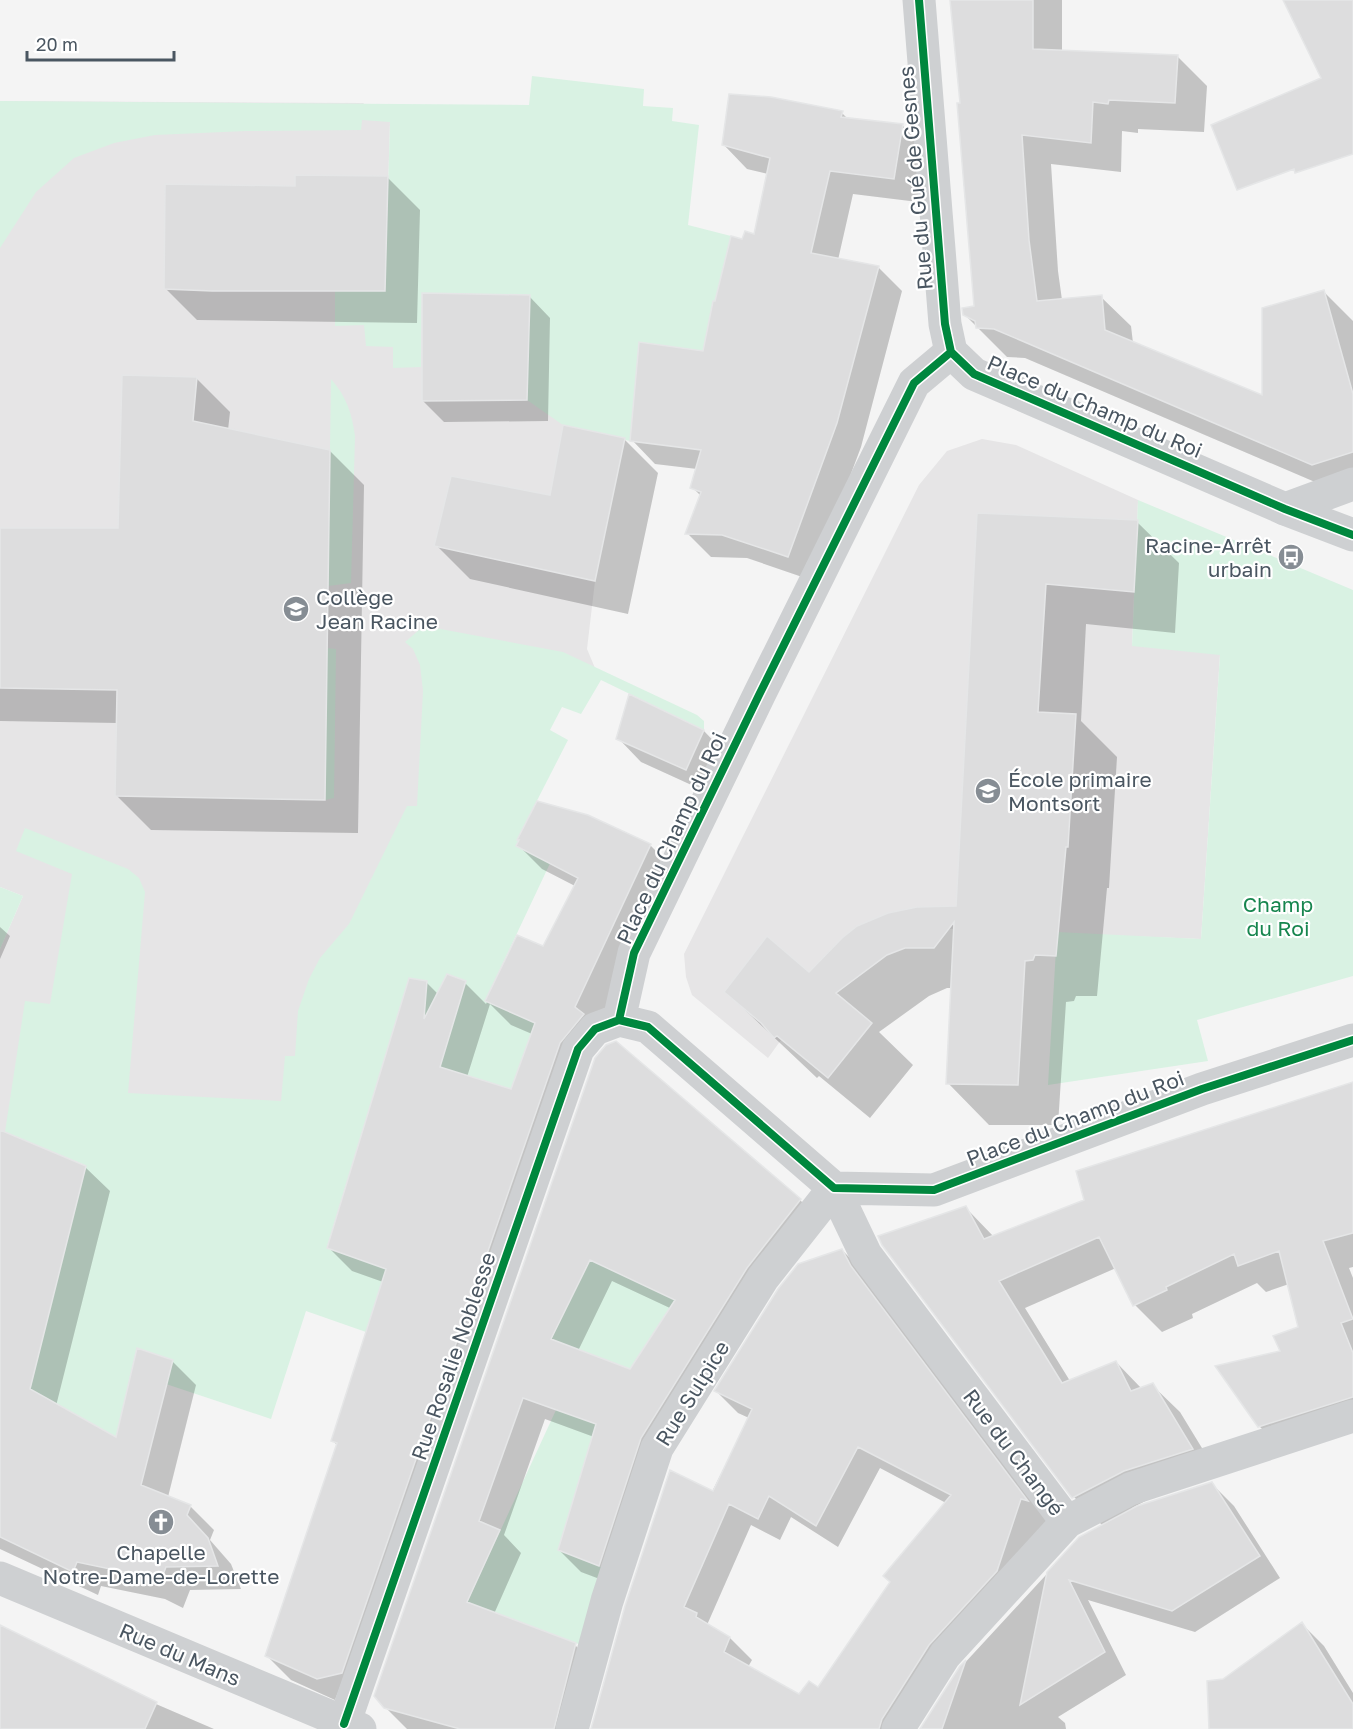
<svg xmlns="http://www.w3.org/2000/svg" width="1353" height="1729" viewBox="0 0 1353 1729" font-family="'Golos Text',sans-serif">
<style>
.education{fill:#e6e5e6}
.green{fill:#d9f2e3}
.shadow{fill:#0003;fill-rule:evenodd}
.building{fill:#ddddde;stroke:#e5e6e7;stroke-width:1.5;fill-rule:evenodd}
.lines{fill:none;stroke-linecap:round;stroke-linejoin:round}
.minor{stroke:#ced0d2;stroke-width:33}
.tertiary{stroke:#ced0d2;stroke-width:33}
.cycleway-casing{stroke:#fff;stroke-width:11}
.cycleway{stroke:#00873e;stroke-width:8}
.labels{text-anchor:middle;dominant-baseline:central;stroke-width:4.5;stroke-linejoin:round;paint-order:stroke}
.street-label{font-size:21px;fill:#4a5661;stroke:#fff}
.poi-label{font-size:21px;fill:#4a5661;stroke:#fff;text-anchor:start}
.park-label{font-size:21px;fill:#17864f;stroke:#fff}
</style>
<rect width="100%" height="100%" fill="#f4f4f4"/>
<path class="education" d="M 0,101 L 363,103 L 390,122 L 385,291 L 530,295 L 598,432 L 625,438 L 595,581 L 587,649 L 600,680 L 562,661 L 427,819 L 286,1143 L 76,1161 L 0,1130 L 0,949 L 23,896 L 0,887 Z
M 982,439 L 1016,445 L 1138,500 L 1132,645 L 1220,654 L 1201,939 L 929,928 L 846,968 L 781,1040 L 768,1058 L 692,995 L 686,977 L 684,954 L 919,485 L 947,451 Z"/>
<path class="green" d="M 532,76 L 644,89 L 643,106 L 673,108 L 672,121 L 699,125 L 688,225 L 731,236 L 738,305 L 713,301 L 703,351 L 639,342 L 630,441 L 563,425 L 527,400 L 529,295 L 422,293 L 421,367 L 393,368 L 393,347 L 366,346 L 364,325 L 335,326 L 335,291 L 385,291 L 390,122 L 362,120 L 361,130 L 246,131 L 155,135 L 114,143 L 74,158 L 36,192 L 0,248 L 0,101 L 529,105 Z
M 331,379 C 346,396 352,413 355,436 L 351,583 L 328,586 Z
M 1138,500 L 1353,590 L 1353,976 L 1197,1020 L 1208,1061 L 1048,1085 L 1057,932 L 1201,939 L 1220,655 L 1132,646 Z
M 430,627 L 563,652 L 697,715 L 704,721 L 704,730 L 601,680 L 581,714 L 562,707 L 550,730 L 568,740 L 525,824 L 562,838 L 485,1001 L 562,1035 L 511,1089 L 424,1117 L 451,1028 L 399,1011 L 327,1247 L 386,1269 L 366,1332 L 306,1311 L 271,1419 L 166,1384 L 113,1474 L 11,1469 L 85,1165 L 5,1132 L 25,1001 L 50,1004 L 72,874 L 16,851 L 25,828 L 128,869 L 139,878 L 145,892 L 128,1093 L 281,1101 L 285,1056 L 295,1056 L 298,1011 L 309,979 L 320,958 L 349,924 L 407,806 L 417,806 L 423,691 L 420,665 L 413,649 L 405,642 L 419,630 Z
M 327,648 L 336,649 L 334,798 L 325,800 Z
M 0,887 L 23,896 L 0,949 Z
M 618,1191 L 638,1282 L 675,1300 L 654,1378 L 511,1324 L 566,1277 L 583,1275 Z
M 556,1410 L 596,1424 L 558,1550 L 606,1569 L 584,1646 L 467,1603 Z"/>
<path class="shadow" d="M 953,0 L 1062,0 L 1062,52 L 1177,56 L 1207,86 L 1204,132 L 1138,129 L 1138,133 L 1122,131 L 1121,172 L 1051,164 L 1058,271 L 1062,300 L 1101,297 L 1131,326 L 1133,343 L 1264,397 L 1324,292 L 1353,321 L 1353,490 L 1343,494 L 1025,358 L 1007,357 L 965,315 L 976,308 Z
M 842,113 L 848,119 L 902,125 L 926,149 L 918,202 L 853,194 L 838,260 L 878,267 L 902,291 L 861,447 L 811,580 L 747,558 L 711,557 L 687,533 L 701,496 L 692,487 L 697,469 L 655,464 L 632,440 L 704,353 L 716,303 L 743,241 L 755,236 L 768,174 L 747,169 L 724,145 Z
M 388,178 L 420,210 L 417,323 L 197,320 L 165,288 L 296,187 Z
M 529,296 L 550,318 L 548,421 L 444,422 L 423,401 Z
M 196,378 L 230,412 L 228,430 L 330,451 L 364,485 L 358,833 L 151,830 L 117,796 L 118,723 L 0,721 L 0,529 L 120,529 Z
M 624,439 L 658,473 L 628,614 L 470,579 L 436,545 L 551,497 Z
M 978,515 L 1137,522 L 1179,563 L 1175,633 L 1086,624 L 1081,721 L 1117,757 L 1109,888 L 1107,888 L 1097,996 L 1076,996 L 1074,1001 L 1066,1002 L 1058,1125 L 989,1125 L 948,1083 L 953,988 L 947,988 L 929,996 L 879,1032 L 913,1065 L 870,1118 L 819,1076 L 817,1078 L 726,992 L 810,974 L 957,907 Z
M 630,696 L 704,731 L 727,755 L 709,793 L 641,762 L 618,738 Z
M 518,845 L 650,845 L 674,869 L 584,1067 L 335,1700 L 291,1680 L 267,1656 L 338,1446 L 332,1440 L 383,1282 L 352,1271 L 328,1247 L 427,983 L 438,994 L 465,983 L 486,1004 L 518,937 L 544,948 L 575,886 L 542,869 ZM 490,1004 L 511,1025 L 532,1034 L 512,1091 L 467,1077 Z
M 0,927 L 10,936 L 0,959 Z
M 615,1043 L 800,1200 L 822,1222 L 769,1290 L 663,1460 L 621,1587 L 581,1572 L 559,1550 L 594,1437 L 545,1419 L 504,1535 L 521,1553 L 494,1614 L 575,1645 L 597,1667 L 580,1729 L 407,1729 L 385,1707 ZM 612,1281 L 672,1309 L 631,1371 L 578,1351 Z
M 1353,1083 L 1353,1267 L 1349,1268 L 1353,1278 L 1353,1432 L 1287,1453 L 1259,1426 L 1282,1352 L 1300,1328 L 1289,1284 L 1266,1292 L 1257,1283 L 1192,1314 L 1193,1318 L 1162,1332 L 1135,1305 L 1116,1268 L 1025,1308 L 1070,1381 L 1116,1362 L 1142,1389 L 1152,1385 L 1180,1412 L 1219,1476 L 1151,1498 L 1132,1508 L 1133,1509 L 1212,1484 L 1234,1506 L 1280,1578 L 1195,1632 L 1088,1600 L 1126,1675 L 1058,1717 L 1065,1723 L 1066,1729 L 922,1729 L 961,1667 L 1080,1538 L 1103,1526 L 1074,1497 L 966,1208 L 994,1237 L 1086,1200 Z
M 0,1131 L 85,1167 L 110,1191 L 56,1406 L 117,1439 L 172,1361 L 196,1385 L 168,1497 L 190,1506 L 214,1530 L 210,1540 L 231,1564 L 241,1589 L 190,1590 L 183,1608 L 165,1599 L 101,1586 L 98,1595 L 0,1549 Z
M 842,1250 L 864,1272 L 1064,1544 L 951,1667 L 911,1729 L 593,1729 L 749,1418 L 738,1413 L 716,1391 ZM 880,1468 L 946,1503 L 818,1689 L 800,1696 L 748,1667 L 752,1660 L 730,1638 L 707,1625 L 751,1525 L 780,1540 L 791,1517 L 838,1547 Z
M 1302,1624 L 1324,1646 L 1353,1693 L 1353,1729 L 1209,1729 L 1208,1710 L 1224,1681 Z
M 0,1627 L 156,1704 L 214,1729 L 0,1729 Z"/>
<path class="building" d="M 950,0 L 1033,0 L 1033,49 L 1178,55 L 1175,103 L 1109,100 L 1108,104 L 1093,102 L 1091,143 L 1022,135 L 1029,240 L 1037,301 L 1102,295 L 1105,330 L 1262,395 L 1262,308 L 1324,290 L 1353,394 L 1353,452 L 1312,465 L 994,329 L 976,328 L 975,321 L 963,315 L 962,308 L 974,306 L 957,103 L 960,103 Z
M 1283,0 L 1353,0 L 1353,154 L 1295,173 L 1294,169 L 1237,190 L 1211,125 L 1321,78 Z
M 729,94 L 771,97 L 843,111 L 841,117 L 903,124 L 894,179 L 830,171 L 811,253 L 879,266 L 837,423 L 788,557 L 722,535 L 685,534 L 701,492 L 690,488 L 701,450 L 630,441 L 639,342 L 703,351 L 713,301 L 715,301 L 731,236 L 742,239 L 745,231 L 754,234 L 770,158 L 722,145 Z
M 295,175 L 388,176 L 385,291 L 212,291 L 164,289 L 165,184 L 295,186 Z
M 422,293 L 530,295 L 527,400 L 422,401 Z
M 122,375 L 197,377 L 193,421 L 330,450 L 325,800 L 115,796 L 117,690 L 0,688 L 0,528 L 118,528 Z
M 563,425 L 625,438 L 595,581 L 434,546 L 451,476 L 550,495 Z
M 977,513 L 1138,520 L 1134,592 L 1046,584 L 1038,712 L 1076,714 L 1068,847 L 1066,847 L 1056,956 L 1035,955 L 1033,960 L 1025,961 L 1018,1085 L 946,1084 L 954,922 L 934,948 L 905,948 L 887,955 L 836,993 L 872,1023 L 828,1078 L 777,1036 L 774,1038 L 761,1023 L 724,992 L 767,936 L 809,972 L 842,938 L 857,926 L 888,913 L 917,907 L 956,906 Z
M 629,694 L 704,730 L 686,770 L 616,739 Z
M 537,801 L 588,815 L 651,844 L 575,1007 L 584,1014 L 560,1043 L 342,1673 L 317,1679 L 265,1656 L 337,1443 L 331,1441 L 386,1269 L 327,1248 L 409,978 L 427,981 L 424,1019 L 447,974 L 466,981 L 440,1067 L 511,1089 L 535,1023 L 485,1001 L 517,935 L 543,946 L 578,878 L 516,846 L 519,840 L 517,840 Z
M 616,1041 L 801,1199 L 747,1268 L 641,1438 L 599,1566 L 558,1550 L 596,1424 L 523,1398 L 479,1521 L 500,1530 L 467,1602 L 576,1643 L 554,1729 L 460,1729 L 384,1708 L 374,1696 L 595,1058 L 606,1045 ZM 590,1260 L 675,1300 L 630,1369 L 551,1339 Z
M 1353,1082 L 1353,1233 L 1323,1241 L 1353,1319 L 1341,1323 L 1353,1353 L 1353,1397 L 1258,1427 L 1215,1366 L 1280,1351 L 1273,1336 L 1298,1327 L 1279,1251 L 1238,1266 L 1234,1254 L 1166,1287 L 1167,1290 L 1133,1306 L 1099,1237 L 999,1281 L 1062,1383 L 1116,1361 L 1131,1391 L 1153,1383 L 1193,1449 L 1124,1471 L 1072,1498 L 882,1245 L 878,1236 L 966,1206 L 984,1239 L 1084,1200 L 1076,1171 Z
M 0,1130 L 86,1166 L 30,1389 L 116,1437 L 137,1348 L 173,1360 L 141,1485 L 191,1505 L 187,1515 L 208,1538 L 218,1566 L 166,1567 L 159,1585 L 139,1575 L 77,1562 L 73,1572 L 0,1537 Z
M 842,1249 L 851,1266 L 1028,1501 L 1021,1499 L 997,1571 L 929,1645 L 882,1719 L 879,1729 L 591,1729 L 625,1606 L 670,1470 L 713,1491 L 752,1409 L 714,1391 L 778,1289 L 798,1264 ZM 858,1447 L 951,1495 L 883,1576 L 890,1582 L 818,1687 L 809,1681 L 799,1694 L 724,1652 L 730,1637 L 696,1617 L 697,1613 L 684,1607 L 729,1504 L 758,1519 L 769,1496 L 816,1526 Z
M 1212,1482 L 1260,1556 L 1172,1611 L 1069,1580 L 1105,1652 L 1020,1705 L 1047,1572 L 1079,1537 L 1137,1506 Z
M 1302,1622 L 1353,1704 L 1353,1729 L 1209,1729 L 1207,1681 L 1223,1679 Z
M 0,1625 L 157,1702 L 145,1729 L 0,1729 Z
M 966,1660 L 942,1729 L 920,1729 L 960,1666 Z"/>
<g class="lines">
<path class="minor" d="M 1285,509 L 1353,484
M 619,1020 L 648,1027 L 834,1188 L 934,1190 L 1202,1089 L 1353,1040
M 619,1020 L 634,953 L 759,695 L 914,383 L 951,352
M 834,1188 L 866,1255 L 1067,1522
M 0,1578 L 360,1729
M 344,1724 L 578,1049 L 595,1029 L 619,1020
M 572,1729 L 607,1601 L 657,1448 L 763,1278 L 834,1188
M 898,1729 L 945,1655 L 1067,1522 L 1130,1489 L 1353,1416"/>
<path class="tertiary" d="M 919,0 L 945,324 L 951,352 L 974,374 L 1285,509 L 1353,535"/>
<defs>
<path id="cycleway" d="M 919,0 L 945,324 L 951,352
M 951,352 L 974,374 L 1285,509 L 1353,535
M 619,1020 L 648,1027 L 834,1188 L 934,1190 L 1202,1089 L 1353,1040
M 619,1020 L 634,953 L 759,695 L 914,383 L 951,352
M 344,1724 L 578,1049 L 595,1029 L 619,1020"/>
</defs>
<use href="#cycleway" class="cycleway-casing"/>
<use href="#cycleway" class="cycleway"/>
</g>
<defs>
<symbol id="bus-disc" viewBox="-11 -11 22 22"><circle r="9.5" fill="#868d94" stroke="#fff"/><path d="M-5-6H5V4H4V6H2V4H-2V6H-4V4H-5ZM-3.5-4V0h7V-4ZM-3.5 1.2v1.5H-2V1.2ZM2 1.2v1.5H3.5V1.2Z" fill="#fff"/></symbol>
<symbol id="school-disc" viewBox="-11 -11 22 22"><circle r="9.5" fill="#868d94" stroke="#fff"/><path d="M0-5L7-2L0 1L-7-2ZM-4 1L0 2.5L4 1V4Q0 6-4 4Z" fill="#fff"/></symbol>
<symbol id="church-disc" viewBox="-11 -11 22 22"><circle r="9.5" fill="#868d94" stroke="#fff"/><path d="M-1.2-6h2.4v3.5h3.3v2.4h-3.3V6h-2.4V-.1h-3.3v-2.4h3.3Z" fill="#fff"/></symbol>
</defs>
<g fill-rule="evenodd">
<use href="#bus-disc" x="1276" y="542" width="30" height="30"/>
<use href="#school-disc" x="281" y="594" width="30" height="30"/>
<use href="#school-disc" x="973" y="776" width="30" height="30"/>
<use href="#church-disc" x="146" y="1507" width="30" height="30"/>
</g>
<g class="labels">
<g class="street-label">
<text transform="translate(915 178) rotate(-95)">Rue du Gué de Gesnes</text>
<text transform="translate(1095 406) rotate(23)">Place du Champ du Roi</text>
<text transform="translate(671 838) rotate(-65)">Place du Champ du Roi</text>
<text transform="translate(1075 1118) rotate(-21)">Place du Champ du Roi</text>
<text transform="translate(453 1356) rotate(-71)">Rue Rosalie Noblesse</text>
<text transform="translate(692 1393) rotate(-58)">Rue Sulpice</text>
<text transform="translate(1014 1452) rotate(53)">Rue du Changé</text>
<text transform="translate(180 1654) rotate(23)">Rue du Mans</text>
</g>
<g class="poi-label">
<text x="1272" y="545" text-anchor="end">Racine-Arrêt<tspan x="1272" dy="24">urbain</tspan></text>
<text x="316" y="597">Collège<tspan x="316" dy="24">Jean Racine</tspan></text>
<text x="1008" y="779">École primaire<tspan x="1008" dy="24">Montsort</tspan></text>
<text x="161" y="1552" text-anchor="middle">Chapelle<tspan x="161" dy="24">Notre-Dame-de-Lorette</tspan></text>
</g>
<g class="park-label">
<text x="1278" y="904">Champ<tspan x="1278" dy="24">du Roi</tspan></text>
</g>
</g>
<path d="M27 51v9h147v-9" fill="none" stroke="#4a5661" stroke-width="3"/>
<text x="36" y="51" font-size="18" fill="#4a5661" stroke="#ffffff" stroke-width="4.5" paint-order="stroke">20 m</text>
</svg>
